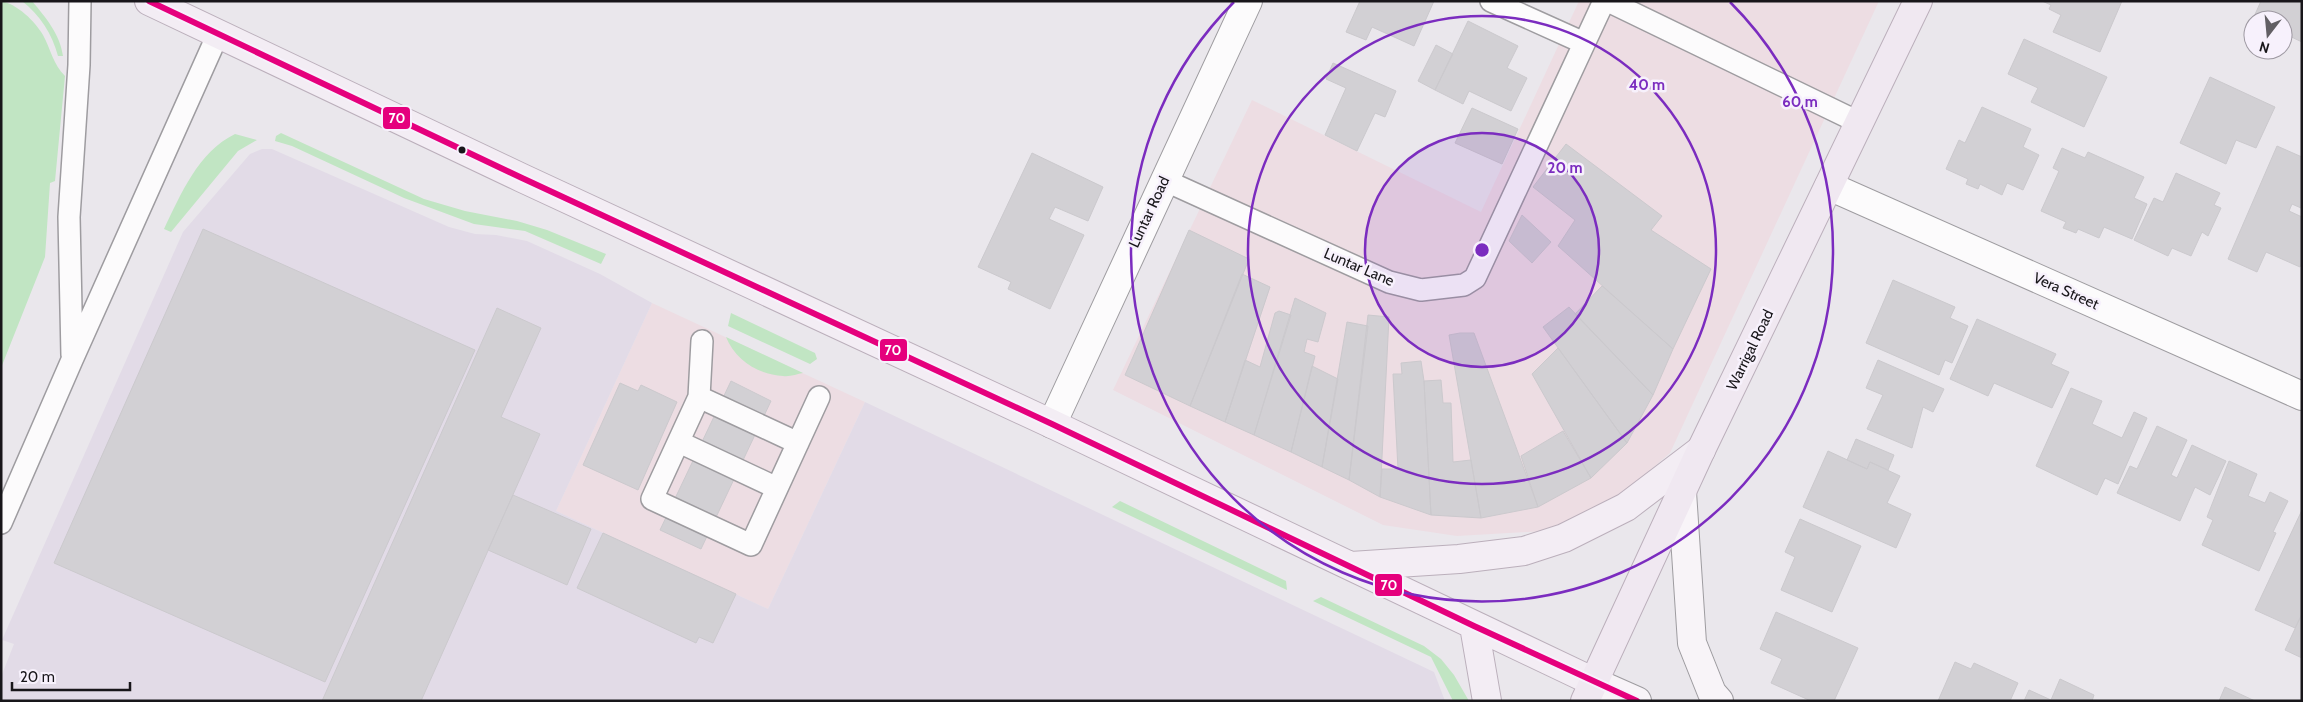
<svg xmlns="http://www.w3.org/2000/svg" width="2303" height="702" viewBox="0 0 2303 702" font-family="Cabin,sans-serif">
<style>
.commercial{fill:#eddde3}
.built{fill:#e2dbe7}
.green{fill:#c1e5c3}
.building{fill:#d2d0d4;stroke:#cbc9cd}
.lines{fill:none;stroke-linecap:round;stroke-linejoin:round}
.service-casing{stroke:#9e9ca0;stroke-width:24}
.minor-casing{stroke:#9e9ca0;stroke-width:30}
.secondary-casing{stroke:#9e9ca0;stroke-width:30}
.primary-casing{stroke:#bbafbb;stroke-width:30}
.trunk-casing{stroke:#bbafbb;stroke-width:30}
.service{stroke:#fcfbfc;stroke-width:21}
.minor{stroke:#fcfbfc;stroke-width:28}
.secondary{stroke:#f8f4f8;stroke-width:28}
.primary{stroke:#f3edf4;stroke-width:28}
.trunk{stroke:#f0e8f1;stroke-width:28}
.bus-1-casing{stroke:#f7f1fc;stroke-width:10}
.bus-1{stroke:#e5007d;stroke-width:6}
.ring{fill:none;stroke:#7b2cbf;stroke-width:2.5}
.bus-dot{fill:#18161a;stroke:#f7f1fc;stroke-width:2}
.labels{text-anchor:middle;dominant-baseline:central;stroke-width:5;stroke-linejoin:round;paint-order:stroke}
.street-label{font-size:15px;fill:#18161a;stroke:#f7f1fc}
.centre{fill:#7b2cbf;stroke:#f7f1fc;stroke-width:2.5}
.ring-label{font-size:15px;text-anchor:middle;font-weight:bold;fill:#7b2cbf;stroke:#f7f1fc;stroke-width:5;stroke-linejoin:round;paint-order:stroke}
.line-badge{stroke:#f7f1fc;stroke-width:2}
.badge-label{font-size:14px;text-anchor:middle;font-weight:bold;fill:#fff}
</style>
<rect width="100%" height="100%" fill="#eae7ec"/>
<path class="commercial" d="M 1579,1 L 1879,1 L 1670,453 L 1626,491 L 1546,531 L 1457,536 L 1383,525 L 1113,390 L 1252,100 L 1481,212 Z
M 652,303 L 865,402 L 768,609 L 556,511 Z"/>
<path class="built" d="M 262,149 L 272,149 L 449,227 L 475,234 L 496,235 L 527,241 L 600,274 L 652,303 L 556,511 L 768,609 L 865,402 L 1434,672 L 1445,701 L 1,701 L 1,677 L 14,644 L 2,640 L 183,232 L 250,154 Z"/>
<path class="green" d="M 1,1 C 17,4 35,21 43,35 C 51,50 53,64 65,76 L 55,181 L 50,183 L 45,257 L 1,368 Z
M 22,1 L 32,1 C 46,18 60,34 63,56 L 58,56 C 52,34 40,15 22,1 Z
M 281,133 L 424,199 L 465,211 L 517,221 L 547,230 L 606,254 L 601,264 L 525,231 L 474,224 L 404,198 L 292,146 L 275,141 L 276,136 Z
M 235,134 L 257,140 L 238,151 L 171,232 L 164,229 C 181,194 198,152 235,134 Z
M 731,313 L 815,353 L 817,359 L 810,364 L 728,326 Z
M 726,337 L 803,373 C 797,374 790,377 783,376 C 759,375 735,360 726,337 Z
M 1120,501 L 1286,581 L 1287,590 L 1112,507 Z
M 1321,597 L 1424,646 L 1441,659 L 1454,675 L 1469,701 L 1453,701 L 1431,657 L 1313,601 Z"/>
<path class="building" d="M 1360,1 L 1434,1 L 1414,46 L 1372,27 L 1366,40 L 1346,32 Z
M 2042,1 L 2122,1 L 2100,52 L 2053,32 L 2061,15 L 2049,9 L 2051,5 Z
M 2261,1 L 2302,1 L 2302,42 L 2283,33 L 2283,20 L 2253,19 Z
M 1468,21 L 1518,46 L 1507,68 L 1527,78 L 1511,111 L 1469,91 L 1463,104 L 1435,90 Z
M 2024,39 L 2107,77 L 2084,127 L 2031,102 L 2038,88 L 2008,74 Z
M 1436,45 L 1453,54 L 1435,90 L 1418,81 Z
M 1333,63 L 1396,91 L 1385,117 L 1375,113 L 1357,151 L 1325,135 L 1346,88 L 1326,79 Z
M 2210,77 L 2275,107 L 2256,148 L 2236,140 L 2226,164 L 2180,143 Z
M 1982,107 L 2031,129 L 2023,147 L 2039,155 L 2023,190 L 2007,183 L 2002,195 L 1980,184 L 1978,189 L 1966,184 L 1968,179 L 1946,169 L 1959,140 L 1965,143 Z
M 1472,108 L 1518,129 L 1502,164 L 1455,143 Z
M 1566,144 L 1662,216 L 1651,230 L 1711,269 L 1673,349 L 1558,246 L 1575,220 L 1533,187 Z
M 2277,146 L 2302,157 L 2302,206 L 2301,208 L 2292,204 L 2289,211 L 2302,217 L 2302,263 L 2300,267 L 2266,252 L 2257,272 L 2228,259 Z
M 2062,148 L 2085,158 L 2088,152 L 2144,177 L 2134,198 L 2147,204 L 2132,239 L 2104,227 L 2099,238 L 2078,229 L 2076,233 L 2063,228 L 2066,222 L 2041,211 L 2059,171 L 2053,168 Z
M 1032,153 L 1103,187 L 1088,221 L 1055,207 L 1049,219 L 1084,235 L 1050,309 L 1008,289 L 1011,282 L 978,267 Z
M 2176,173 L 2220,193 L 2214,205 L 2221,208 L 2208,236 L 2202,232 L 2191,256 L 2172,248 L 2168,256 L 2134,240 L 2154,198 L 2163,202 Z
M 1522,215 L 1551,242 L 1532,263 L 1509,241 Z
M 203,229 L 475,350 L 325,682 L 54,563 Z
M 1189,230 L 1249,259 L 1190,406 L 1125,375 Z
M 1242,274 L 1270,287 L 1225,422 L 1190,406 Z
M 1893,280 L 1955,307 L 1950,318 L 1968,326 L 1952,363 L 1945,360 L 1939,375 L 1866,343 Z
M 1602,286 L 1673,349 L 1653,395 L 1575,314 Z
M 1295,298 L 1326,313 L 1318,342 L 1307,339 L 1304,352 L 1315,356 L 1291,452 L 1254,435 Z
M 1569,307 L 1653,395 L 1627,443 L 1543,327 Z
M 497,308 L 541,328 L 501,417 L 540,434 L 421,701 L 322,701 Z
M 1279,311 L 1291,315 L 1254,435 L 1225,422 L 1245,360 L 1260,367 L 1275,313 Z
M 1368,315 L 1389,317 L 1380,497 L 1349,480 Z
M 1977,319 L 2056,354 L 2051,364 L 2069,372 L 2052,408 L 1994,383 L 1988,396 L 1950,379 Z
M 1347,322 L 1368,326 L 1349,480 L 1322,467 Z
M 1460,333 L 1474,333 L 1538,507 L 1481,518 L 1449,335 Z
M 1558,348 L 1627,443 L 1591,478 L 1532,374 Z
M 1878,360 L 1944,389 L 1933,412 L 1923,407 L 1912,448 L 1867,429 L 1883,395 L 1866,388 Z
M 1421,361 L 1424,381 L 1431,515 L 1380,497 L 1382,469 L 1398,469 L 1393,374 L 1402,374 L 1401,363 Z
M 1312,366 L 1338,379 L 1322,467 L 1291,452 Z
M 1441,380 L 1443,403 L 1451,403 L 1453,462 L 1471,460 L 1481,518 L 1431,515 L 1424,381 Z
M 731,381 L 771,401 L 701,549 L 660,530 Z
M 620,383 L 638,391 L 641,385 L 677,402 L 638,490 L 583,465 Z
M 2071,388 L 2102,401 L 2092,424 L 2122,438 L 2134,412 L 2147,418 L 2118,484 L 2105,478 L 2097,495 L 2036,466 Z
M 2157,426 L 2187,440 L 2171,475 L 2177,478 L 2192,445 L 2226,461 L 2210,495 L 2195,487 L 2180,521 L 2117,493 L 2130,466 L 2137,469 Z
M 1563,431 L 1591,478 L 1538,507 L 1521,456 Z
M 1856,439 L 1894,455 L 1888,470 L 1870,462 L 1867,469 L 1847,460 Z
M 1828,451 L 1867,469 L 1870,462 L 1900,476 L 1887,503 L 1911,514 L 1896,548 L 1803,507 Z
M 2229,461 L 2257,474 L 2248,496 L 2265,503 L 2270,492 L 2288,501 L 2273,532 L 2276,533 L 2259,571 L 2202,545 L 2213,520 L 2207,517 Z
M 513,495 L 591,529 L 567,585 L 488,550 Z
M 2302,510 L 2302,614 L 2295,628 L 2255,610 Z
M 1800,519 L 1861,546 L 1832,612 L 1781,590 L 1795,557 L 1785,552 Z
M 603,533 L 736,594 L 713,643 L 699,637 L 696,643 L 577,588 Z
M 1776,612 L 1858,648 L 1834,701 L 1811,701 L 1771,683 L 1782,659 L 1760,649 Z
M 2302,614 L 2302,658 L 2285,650 Z
M 1955,662 L 1971,669 L 1974,663 L 2018,683 L 2010,701 L 1938,701 Z
M 2060,679 L 2094,695 L 2092,701 L 2024,701 L 2029,690 L 2051,700 Z
M 2225,687 L 2255,701 L 2219,701 Z"/>
<g class="lines">
<defs>
<path id="service" d="M 1491,1 L 1584,43
M 1608,1 L 1858,122
M 1164,180 L 1389,282 L 1421,290 L 1464,285 L 1475,278 L 1604,1
M 702,341 L 699,397 L 652,499 L 751,545 L 819,397
M 72,355 L 69,217 L 79,65 L 80,1
M 699,397 L 798,443
M 679,442 L 777,488
M 1,523 L 72,360 L 218,34"/>
<path id="minor" d="M 1829,186 L 2302,396
M 1052,424 L 1248,1"/>
<path id="secondary" d="M 1682,492 L 1692,643 L 1712,693 L 1719,701
M 1594,682 L 1637,701"/>
<path id="primary" d="M 149,1 L 522,178 L 1052,424 L 1594,682
M 1351,566 L 1459,559 L 1524,551 L 1564,538 L 1626,507 L 1701,450
M 1474,626 L 1487,701"/>
<path id="trunk" d="M 1585,701 L 1701,450 L 1918,1"/>
</defs>
<use href="#service" class="service-casing"/>
<use href="#minor" class="minor-casing"/>
<use href="#secondary" class="secondary-casing"/>
<use href="#primary" class="primary-casing"/>
<use href="#trunk" class="trunk-casing"/>
<use href="#service" class="service"/>
<use href="#minor" class="minor"/>
<use href="#secondary" class="secondary"/>
<use href="#primary" class="primary"/>
<use href="#trunk" class="trunk"/>
<defs>
<path id="bus-1" d="M 149,1 L 522,178 L 1052,424 L 1474,626 L 1637,701"/>
</defs>
<use href="#bus-1" class="bus-1-casing"/>
<use href="#bus-1" class="bus-1"/>
</g>
<circle cx="1482" cy="250" r="117" fill="#7b2cbf" fill-opacity=".12"/>
<g class="ring">
<circle cx="1482" cy="250" r="117"/>
<circle cx="1482" cy="250" r="234"/>
<path d="M1730 2A351 351 0 1 1 1234 2"/>
</g>
<circle class="bus-dot" cx="462" cy="150" r="4.5"/>
<g class="labels">
<g class="street-label">
<text transform="translate(1149 212) rotate(-65)">Luntar Road</text>
<text transform="translate(1359 267) rotate(23)">Luntar Lane</text>
<text transform="translate(2066 291) rotate(24)">Vera Street</text>
<text transform="translate(1750 350) rotate(-64)">Warrigal Road</text>
</g>
</g>
<circle cx="1482" cy="250" r="8" class="centre"/>
<g class="ring-label">
<text x="1647" y="90">40 m</text>
<text x="1800" y="107">60 m</text>
<text x="1565" y="173">20 m</text>
</g>
<g class="line-badge">
<rect x="382" y="106" width="29" height="24" rx="5" fill="#e5007d"/>
<rect x="879" y="338" width="29" height="24" rx="5" fill="#e5007d"/>
<rect x="1374" y="573" width="29" height="24" rx="5" fill="#e5007d"/>
</g>
<g class="badge-label">
<text x="397" y="123">70</text>
<text x="893" y="355">70</text>
<text x="1389" y="590">70</text>
</g>
<rect width="2303" height="702" fill="none" stroke="#18161a" stroke-width="5"/>
<g transform="translate(2268 35) rotate(196)"><circle r="24" fill="#f7f1fc" stroke="#9e99a2"/>
<path d="M0-4L9 19L0 12L-9 19Z" fill="#625f64"/>
<text y="-8" font-size="14" font-weight="bold" text-anchor="middle" fill="#18161a">N</text>
</g>
<path d="M12 682v8h118v-8" fill="none" stroke="#18161a" stroke-width="2.5"/>
<text x="20" y="682" font-size="15" fill="#18161a" stroke="#f7f1fc" stroke-width="4" paint-order="stroke">20 m</text>
</svg>
